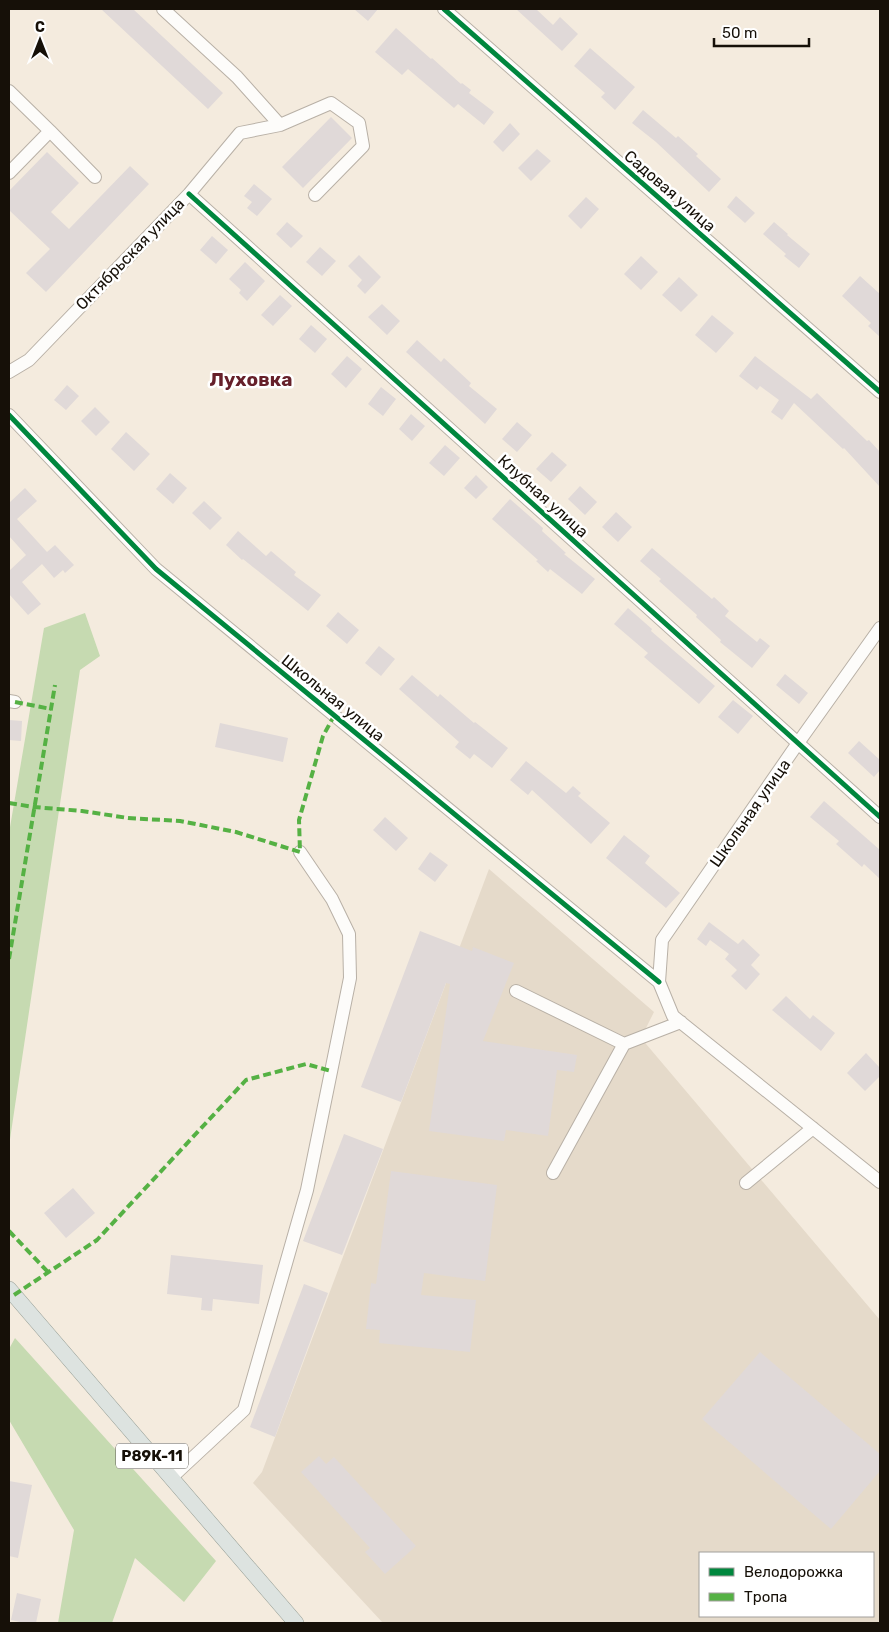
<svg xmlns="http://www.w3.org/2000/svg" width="889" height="1632" viewBox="0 0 889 1632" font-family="Rubik,sans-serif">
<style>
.industrial{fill:#e5daca;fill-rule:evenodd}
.green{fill:#c6dab1}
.building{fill:#e0d9d8}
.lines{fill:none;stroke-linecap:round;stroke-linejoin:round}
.minor-casing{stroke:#b8b0a6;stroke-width:14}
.major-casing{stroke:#949d94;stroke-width:16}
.minor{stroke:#fdfcfa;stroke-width:12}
.major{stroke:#dde3e0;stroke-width:15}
.quiet{stroke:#55b144;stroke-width:4;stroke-dasharray:8 4;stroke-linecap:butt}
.cycleway-casing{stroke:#fff;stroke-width:8}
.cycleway{stroke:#00873e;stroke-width:5}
.labels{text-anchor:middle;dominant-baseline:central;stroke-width:5;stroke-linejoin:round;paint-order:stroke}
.shield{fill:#fff;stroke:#5c5852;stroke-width:1}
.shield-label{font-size:15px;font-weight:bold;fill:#161008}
.street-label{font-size:16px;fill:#161008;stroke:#fff}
.quarter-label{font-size:19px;font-weight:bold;fill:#66202a;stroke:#fff}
</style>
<rect width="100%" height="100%" fill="#f4ebde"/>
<path class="industrial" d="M 489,869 L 654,1012 L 641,1038 L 880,1320 L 880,1623 L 383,1623 L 253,1483 L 262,1472 ZM 700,1553 L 873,1553 L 873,1616 L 700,1616 Z"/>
<path class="green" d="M 85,613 L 100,656 L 80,670 L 9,1146 L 9,833 L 44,628 Z
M 15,1338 L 216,1561 L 184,1602 L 135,1558 L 112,1623 L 58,1623 L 74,1530 L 9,1420 L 9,1349 Z"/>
<path class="building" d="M 101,9 L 133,9 L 223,93 L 208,109 Z
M 354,9 L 378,9 L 368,21 Z
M 516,9 L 536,9 L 553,25 L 560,17 L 578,34 L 562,51 Z
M 396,28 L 431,59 L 432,58 L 461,84 L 462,83 L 471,90 L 469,93 L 494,112 L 484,125 L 458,104 L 454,108 L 408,69 L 402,75 L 375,52 Z
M 590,48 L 635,87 L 615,110 L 601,97 L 605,93 L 574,66 Z
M 643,110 L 676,138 L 678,136 L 698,154 L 696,156 L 721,179 L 709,192 L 656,142 L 632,123 Z
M 331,117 L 352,138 L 303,188 L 282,167 Z
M 510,123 L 520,134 L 503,152 L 493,142 Z
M 537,149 L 551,161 L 531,181 L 518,168 Z
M 47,152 L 79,183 L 51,212 L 69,229 L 130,166 L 149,184 L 46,292 L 26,273 L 50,249 L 9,210 L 9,191 Z
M 254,184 L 272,199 L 257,216 L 247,208 L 252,202 L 244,196 Z
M 736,196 L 755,213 L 745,223 L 727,207 Z
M 586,197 L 599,209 L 581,229 L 568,216 Z
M 287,222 L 303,236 L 291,248 L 276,234 Z
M 774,222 L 788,234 L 787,235 L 810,254 L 799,268 L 784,256 L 786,254 L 763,234 Z
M 212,236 L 228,250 L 216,264 L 200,250 Z
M 320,247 L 336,261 L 322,276 L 306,262 Z
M 359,255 L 381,277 L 365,294 L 357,286 L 362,280 L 348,266 Z
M 641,256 L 658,272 L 641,290 L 624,274 Z
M 245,262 L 265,281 L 247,301 L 239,293 L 241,290 L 229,279 Z
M 860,276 L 880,294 L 880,337 L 868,326 L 871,323 L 842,296 Z
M 679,277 L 698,295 L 681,312 L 662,295 Z
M 280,295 L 292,306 L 273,326 L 261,315 Z
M 382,304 L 400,321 L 387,335 L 368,317 Z
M 712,315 L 734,333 L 716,353 L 695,335 Z
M 311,325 L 327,339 L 315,353 L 299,339 Z
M 417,340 L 441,362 L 444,358 L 471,383 L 469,386 L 497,409 L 485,424 L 406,352 Z
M 347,356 L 362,369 L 346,388 L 331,374 Z
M 755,356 L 811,399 L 817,393 L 867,441 L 869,440 L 880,452 L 880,487 L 844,448 L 843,449 L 794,403 L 782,420 L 771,412 L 779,400 L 760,386 L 757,390 L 739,376 Z
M 67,385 L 79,396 L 66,410 L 54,400 Z
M 381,387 L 396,399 L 383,416 L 368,404 Z
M 95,407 L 110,422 L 96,436 L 81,421 Z
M 411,414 L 425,426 L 412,441 L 399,429 Z
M 517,422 L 532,435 L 517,452 L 502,439 Z
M 126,432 L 150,454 L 134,471 L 111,449 Z
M 445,445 L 460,458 L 444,476 L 429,463 Z
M 552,452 L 567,465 L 551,482 L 536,469 Z
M 170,473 L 187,488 L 173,504 L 156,489 Z
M 476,475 L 488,487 L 476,499 L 464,488 Z
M 580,486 L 597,502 L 585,515 L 568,499 Z
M 25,488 L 37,501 L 17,519 L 47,552 L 55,545 L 74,565 L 65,573 L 63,570 L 54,578 L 42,564 L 22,582 L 41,604 L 28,615 L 9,594 L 9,571 L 26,555 L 9,536 L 9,503 Z
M 510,499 L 543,528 L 542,531 L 566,553 L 564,554 L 595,579 L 582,594 L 550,569 L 548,572 L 536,561 L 538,560 L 492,519 Z
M 204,501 L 222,518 L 210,530 L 192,513 Z
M 616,512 L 632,527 L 618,542 L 602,527 Z
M 238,531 L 266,556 L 271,551 L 296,572 L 294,575 L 321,595 L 308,611 L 243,559 L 242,560 L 226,545 Z
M 652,548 L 712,599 L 714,597 L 729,611 L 725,616 L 757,642 L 760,638 L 770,646 L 752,668 L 720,642 L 721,640 L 696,617 L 697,615 L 659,581 L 661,579 L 640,561 Z
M 628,608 L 652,629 L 651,631 L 715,686 L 699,704 L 644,657 L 648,653 L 614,624 Z
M 338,612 L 359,630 L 347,644 L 326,626 Z
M 379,646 L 395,659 L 381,676 L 365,663 Z
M 785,674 L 808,693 L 799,704 L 776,685 Z
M 412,675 L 438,697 L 440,694 L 474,723 L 475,722 L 508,748 L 492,768 L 474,754 L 470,759 L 455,747 L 459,742 L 399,689 Z
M 733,700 L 753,716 L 738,734 L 718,717 Z
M 9,720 L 22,721 L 21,741 L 9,740 Z
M 220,723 L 288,738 L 283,762 L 215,747 Z
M 859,741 L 880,760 L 880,770 L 874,777 L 848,753 Z
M 526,761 L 566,793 L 573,786 L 581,793 L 578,796 L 610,823 L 591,844 L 532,790 L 528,795 L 510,780 Z
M 824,801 L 880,850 L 880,879 L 864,864 L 862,867 L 836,844 L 839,841 L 810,817 Z
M 385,817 L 408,838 L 396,851 L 373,830 Z
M 624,835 L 650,856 L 645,863 L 680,893 L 666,908 L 606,858 Z
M 430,852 L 448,865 L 435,882 L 418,869 Z
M 709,922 L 738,944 L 743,939 L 760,955 L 751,965 L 760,974 L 746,990 L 731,976 L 737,970 L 725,959 L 729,954 L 710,940 L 706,946 L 697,939 Z
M 420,931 L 472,951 L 473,947 L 514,963 L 483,1041 L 577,1055 L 574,1072 L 557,1070 L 548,1136 L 506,1130 L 504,1141 L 429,1131 L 450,984 L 446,983 L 401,1102 L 361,1087 Z
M 786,996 L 810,1019 L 813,1015 L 835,1033 L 821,1051 L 772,1010 Z
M 866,1053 L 880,1068 L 880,1076 L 865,1091 L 847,1073 Z
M 344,1134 L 383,1149 L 342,1255 L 303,1241 Z
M 391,1171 L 497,1185 L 485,1281 L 424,1273 L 421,1295 L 476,1300 L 470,1352 L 379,1343 L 380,1330 L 366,1329 L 371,1283 L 376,1284 Z
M 73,1188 L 95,1213 L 66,1238 L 44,1213 Z
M 171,1255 L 263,1265 L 259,1304 L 213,1299 L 212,1311 L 201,1310 L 202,1298 L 167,1294 Z
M 304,1284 L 328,1293 L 275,1437 L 250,1427 Z
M 760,1352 L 880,1454 L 880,1471 L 831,1529 L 702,1419 Z
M 319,1456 L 326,1464 L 334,1457 L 416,1546 L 385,1574 L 365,1552 L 370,1548 L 301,1472 Z
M 9,1481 L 32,1485 L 18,1558 L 9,1556 Z
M 17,1593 L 41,1599 L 36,1623 L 24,1623 L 11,1620 Z"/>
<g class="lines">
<defs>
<path id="minor" d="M 163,9 L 237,77 L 280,125
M 444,9 L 880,392
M 9,91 L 50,131
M 9,173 L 50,131 L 95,177
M 189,194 L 880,817
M 9,372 L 29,360 L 189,194 L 240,133 L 280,125 L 331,103 L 359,123 L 363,146 L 315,195
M 9,415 L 156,569 L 659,982
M 880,628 L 798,743 L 662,940 L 659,982 L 673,1016 L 880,1182
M 9,701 L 15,702
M 516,991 L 624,1044 L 681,1022
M 553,1173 L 624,1044
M 746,1183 L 813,1128
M 171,1478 L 244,1410 L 307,1190 L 350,978 L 349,934 L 332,899 L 300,852"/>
<path id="major" d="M 9,1289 L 296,1623"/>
</defs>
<use href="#minor" class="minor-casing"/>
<use href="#major" class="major-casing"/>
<use href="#minor" class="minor"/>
<use href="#major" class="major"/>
<path class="quiet" d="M 15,702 L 51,709
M 9,803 L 34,807 L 82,811 L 128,818 L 180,821 L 236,832 L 300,852 L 299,820 L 323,736 L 334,716
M 9,959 L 55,685
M 9,1231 L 48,1272
M 14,1295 L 97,1240 L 246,1080 L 306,1064 L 331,1071"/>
<defs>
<path id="cycleway" d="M 444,9 L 880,392
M 189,194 L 880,817
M 9,415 L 156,569 L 659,982"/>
</defs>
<use href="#cycleway" class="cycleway-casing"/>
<use href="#cycleway" class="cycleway"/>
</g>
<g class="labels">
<rect class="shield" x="116" y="1443.5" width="72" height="25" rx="4"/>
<g class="shield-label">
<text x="152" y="1456">Р89К-11</text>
</g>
<g class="street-label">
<text transform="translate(670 191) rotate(41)">Садовая улица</text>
<text transform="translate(130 254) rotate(-46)">Октябрьская улица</text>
<text transform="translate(543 496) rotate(42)">Клубная улица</text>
<text transform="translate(333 698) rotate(39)">Школьная улица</text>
<text transform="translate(750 813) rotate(-55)">Школьная улица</text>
</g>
<g class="quarter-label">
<text x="251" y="379">Луховка</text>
</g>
</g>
<rect width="889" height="1632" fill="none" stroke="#161008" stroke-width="20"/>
<rect x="699" y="1552" width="175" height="65" fill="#ffffff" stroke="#a29f9c"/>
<rect x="709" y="1568" width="25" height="8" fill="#00873e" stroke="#a29f9c"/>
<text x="744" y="1577" font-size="15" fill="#161008">Велодорожка</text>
<rect x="709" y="1593" width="25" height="8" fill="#55b144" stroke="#a29f9c"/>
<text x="744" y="1602" font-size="15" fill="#161008">Тропа</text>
<g transform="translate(40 40)" stroke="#ffffff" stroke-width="4" paint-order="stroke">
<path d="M0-4L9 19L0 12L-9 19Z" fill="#161008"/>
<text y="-8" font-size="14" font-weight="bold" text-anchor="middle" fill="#161008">С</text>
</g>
<path d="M714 38v8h95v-8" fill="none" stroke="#161008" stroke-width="2.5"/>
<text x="722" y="38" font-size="15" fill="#161008" stroke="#ffffff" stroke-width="4" paint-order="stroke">50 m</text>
</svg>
